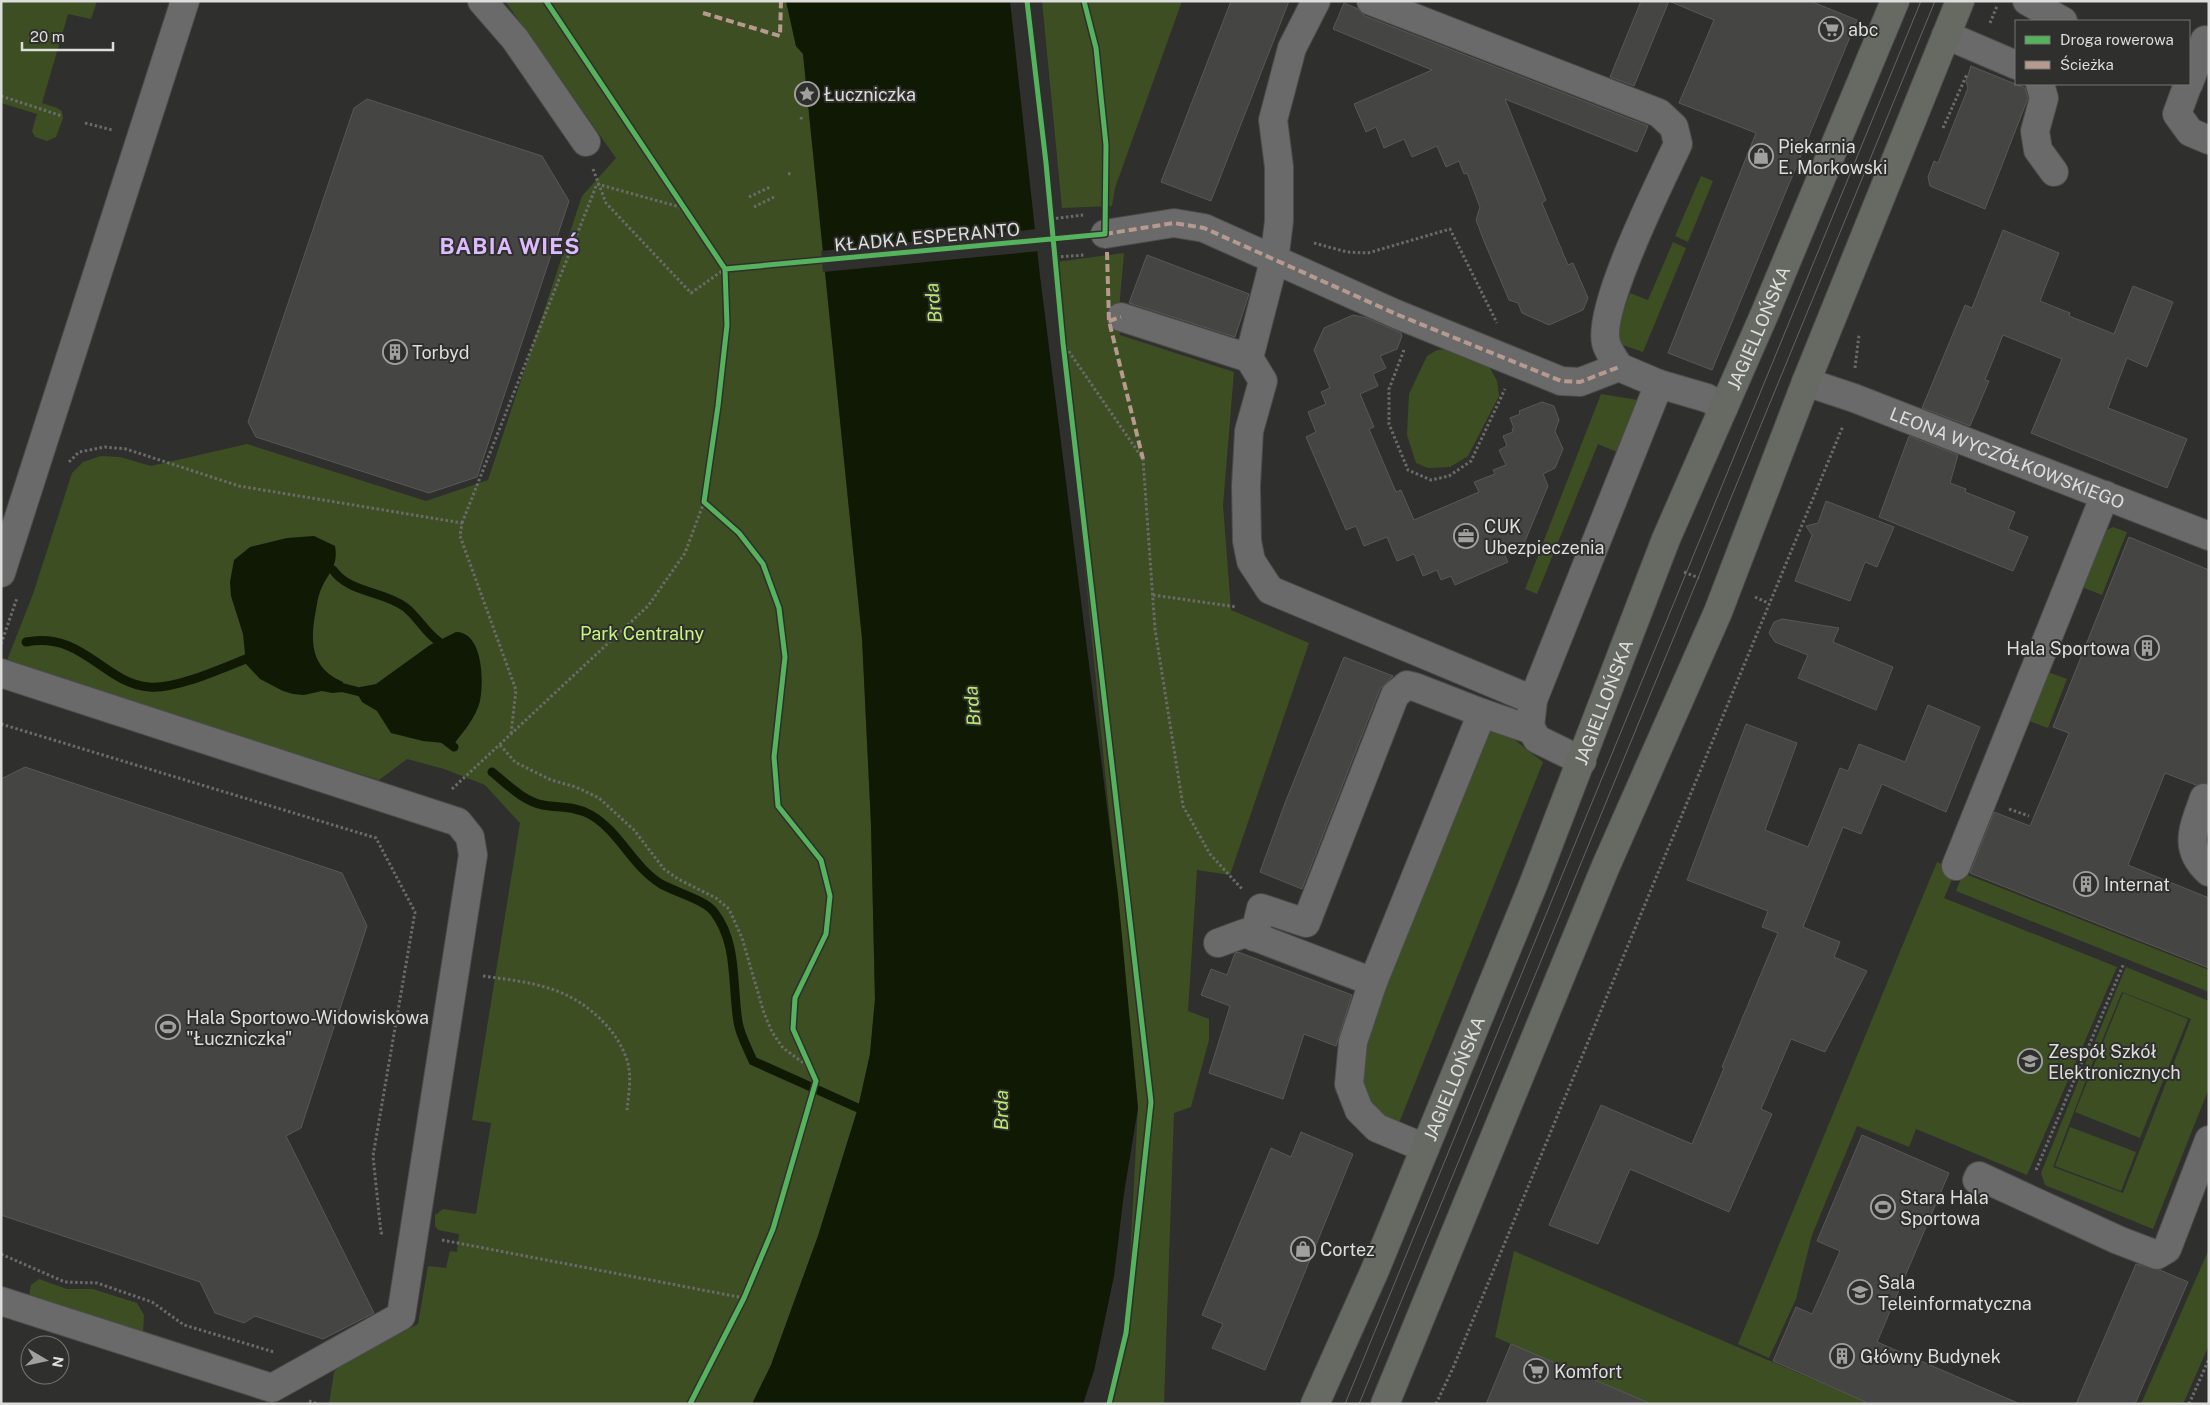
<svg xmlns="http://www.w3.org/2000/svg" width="2210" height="1405" viewBox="0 0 2210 1405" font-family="'Public Sans',sans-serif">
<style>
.green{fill:#3d4e22}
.water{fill:#101904}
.pier{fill:#2f2f2e}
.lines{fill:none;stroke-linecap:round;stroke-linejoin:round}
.stream{stroke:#101904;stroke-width:9}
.building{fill:#454544;stroke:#585957}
.minor-casing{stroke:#4b4b4a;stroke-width:30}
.major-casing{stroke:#4b4b4a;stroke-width:30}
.path{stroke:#6b6b6b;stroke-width:3;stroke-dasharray:2.5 2.5;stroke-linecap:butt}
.minor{stroke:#6a6a6a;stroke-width:28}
.major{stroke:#676a63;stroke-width:28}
.tram{stroke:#656564;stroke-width:1}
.quiet{stroke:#b69a8f;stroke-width:4;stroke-dasharray:8 4;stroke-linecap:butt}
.cycleway-casing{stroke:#2f302d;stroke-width:8}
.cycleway{stroke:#56b35d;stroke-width:5}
.labels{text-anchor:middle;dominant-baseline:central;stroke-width:4;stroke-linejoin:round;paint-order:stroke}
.poi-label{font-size:18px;fill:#dddedc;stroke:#2f302d;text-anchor:start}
.street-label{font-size:18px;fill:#dddedc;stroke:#2f302d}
.park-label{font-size:18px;fill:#c6f67f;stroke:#2f302d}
.water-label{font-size:19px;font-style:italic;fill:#baea72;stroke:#2f302d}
.district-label{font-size:22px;font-weight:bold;letter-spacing:1px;fill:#dbf;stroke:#2f302d}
</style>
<rect width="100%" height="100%" fill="#2f2f2e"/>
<path class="green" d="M 1,1 L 97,1 L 91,19 L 68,14 L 42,103 L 57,108 L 62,111 L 63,118 L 56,137 L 47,141 L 35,137 L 32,131 L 37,114 L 1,103 Z
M 505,1 L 786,1 L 796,46 L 803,54 L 862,638 L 871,824 L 875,999 L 870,1054 L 858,1108 L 818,1236 L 771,1365 L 752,1404 L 329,1404 L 334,1372 L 342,1362 L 418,1324 L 428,1266 L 446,1268 L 450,1251 L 457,1252 L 459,1234 L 438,1230 L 435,1226 L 435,1215 L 443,1209 L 476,1214 L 491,1123 L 472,1120 L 520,823 L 485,785 L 444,769 L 407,759 L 379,780 L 10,664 L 8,658 L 33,594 L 72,473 L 83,462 L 101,456 L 120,457 L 151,466 L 247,444 L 426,501 L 488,480 L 582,196 L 616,158 Z
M 1042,1 L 1182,1 L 1115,188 L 1112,206 L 1062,208 Z
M 1701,176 L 1713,181 L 1688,242 L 1675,236 Z
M 1673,242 L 1686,248 L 1643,352 L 1620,344 L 1617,330 L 1630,293 L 1648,300 Z
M 1124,253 L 1118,322 L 1120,335 L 1234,372 L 1223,505 L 1231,610 L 1309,643 L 1230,875 L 1197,870 L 1188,1011 L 1209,1019 L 1209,1040 L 1191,1107 L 1174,1113 L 1164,1404 L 1109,1404 L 1126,1333 L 1138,1108 L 1056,273 L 1056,262 Z
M 1450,349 L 1490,368 L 1497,381 L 1499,396 L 1468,456 L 1450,467 L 1428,468 L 1416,463 L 1407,435 L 1409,394 L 1427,356 L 1437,350 Z
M 1601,394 L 1638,400 L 1617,452 L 1598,444 L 1537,594 L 1525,589 Z
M 2113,527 L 2127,532 L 2102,595 L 2082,587 L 2105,531 Z
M 2048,672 L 2067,679 L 2048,728 L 2029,721 Z
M 1489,720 L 1543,762 L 1397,1128 L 1365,1103 L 1357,1048 Z
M 1937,862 L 1956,870 L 1944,898 L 2117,967 L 2027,1175 L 1916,1129 L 1909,1147 L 1857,1126 L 1812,1235 L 1796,1299 L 1769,1358 L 1738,1344 Z
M 1963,873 L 2209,970 L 2209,992 L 1956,891 Z
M 2126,967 L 2209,1001 L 2209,1088 L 2153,1229 L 2045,1185 L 2041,1173 L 2088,1057 L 2094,1059 L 2053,1167 L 2123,1193 L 2191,1019 L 2122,992 L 2099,1048 L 2093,1046 Z
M 2123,993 L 2188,1019 L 2140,1138 L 2075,1112 Z
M 2070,1127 L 2136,1152 L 2121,1191 L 2055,1166 Z
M 2209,1249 L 2209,1345 L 2183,1404 L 2141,1404 Z
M 1514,1251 L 1870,1404 L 1651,1404 L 1511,1344 L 1495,1337 Z
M 39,1279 L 67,1289 L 93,1289 L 137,1303 L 144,1315 L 143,1332 L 29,1296 L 31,1285 Z"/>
<path class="water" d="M 786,1 L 1010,1 L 1040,276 L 1118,894 L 1138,1108 L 1124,1193 L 1114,1276 L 1094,1371 L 1083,1404 L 752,1404 L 771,1365 L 818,1236 L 858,1108 L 870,1054 L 875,999 L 871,824 L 862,638 L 803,54 L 796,46 Z
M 314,536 L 335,546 C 339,567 327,573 320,592 C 317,599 317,607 315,615 C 310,644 312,669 343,682 L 343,692 L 332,693 L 322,691 L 304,695 L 293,694 L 283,691 L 260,679 L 246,664 L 243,634 L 231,596 L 230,582 L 234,560 L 250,547 L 287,538 Z
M 456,632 C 483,632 484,681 480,701 C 476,717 464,731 454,744 L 423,741 L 391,733 L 377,711 L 362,702 L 358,695 L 360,687 L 376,684 L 430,645 Z"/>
<path class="pier" d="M 1038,229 L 1040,251 L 823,272 L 821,251 Z"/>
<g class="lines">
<path class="stream" d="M 333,570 C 349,593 384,591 405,607 C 418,617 425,632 438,641
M 26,642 C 83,631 103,683 149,687 C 177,690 229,665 256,655
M 332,685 L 368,694
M 441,737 L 454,747
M 492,772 C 507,784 523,801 543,805 C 559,808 576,806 591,815 C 620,832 632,866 661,884 C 675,892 705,900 714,912 C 738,943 732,986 738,1022 C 740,1035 748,1049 753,1061 L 858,1108"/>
</g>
<path class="building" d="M 1231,1 L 1289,1 L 1211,201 L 1161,182 Z
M 1641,1 L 1669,1 L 1634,86 L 1610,77 Z
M 1669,1 L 1810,1 L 1857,20 L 1712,370 L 1668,353 L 1756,133 L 1679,103 L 1714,20 Z
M 1344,3 L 1358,9 L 1365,16 L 1648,126 L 1637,152 L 1505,99 L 1546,200 L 1542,203 L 1568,265 L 1573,263 L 1588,298 L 1583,310 L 1549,325 L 1522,313 L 1518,303 L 1509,300 L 1484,241 L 1476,220 L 1480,207 L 1467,173 L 1464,174 L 1459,161 L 1446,167 L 1437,146 L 1412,157 L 1404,139 L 1384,148 L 1376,127 L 1366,132 L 1354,104 L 1432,70 L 1333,29 Z
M 1971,66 L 2025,88 L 2028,98 L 1985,209 L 1930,186 L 1928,177 L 1934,161 L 1938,163 L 1968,88 L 1966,81 Z
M 367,99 L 542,156 L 569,201 L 477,477 L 429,493 L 256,437 L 248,422 L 354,108 Z
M 2003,230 L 2059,253 L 2040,301 L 2070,313 L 2069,316 L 2114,334 L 2133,286 L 2173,302 L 2147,367 L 2127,358 L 2108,408 L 2187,439 L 2167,488 L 2031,433 L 2062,359 L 2003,335 L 1985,380 L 1989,381 L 1970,426 L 1922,408 L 1965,305 L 1972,308 Z
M 1147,255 L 1249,294 L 1235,337 L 1129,303 Z
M 1353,315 L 1367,318 L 1401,333 L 1402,336 L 1397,349 L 1380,356 L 1386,368 L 1373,374 L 1378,386 L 1360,394 L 1374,427 L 1369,429 L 1396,492 L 1401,490 L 1414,520 L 1479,492 L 1474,482 L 1495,474 L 1493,470 L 1506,465 L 1499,450 L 1507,446 L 1503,436 L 1513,432 L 1512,429 L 1514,428 L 1510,418 L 1520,414 L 1519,411 L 1542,402 L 1554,406 L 1559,420 L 1555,431 L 1563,449 L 1555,468 L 1543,474 L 1548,486 L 1523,546 L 1504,553 L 1508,562 L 1455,585 L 1451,576 L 1441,580 L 1437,570 L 1423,576 L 1414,554 L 1397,561 L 1387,537 L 1364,546 L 1356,526 L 1346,530 L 1306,437 L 1316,432 L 1308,412 L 1326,404 L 1321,392 L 1330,388 L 1314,350 L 1324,328 Z
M 1909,436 L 1958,455 L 1950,483 L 1966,489 L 1965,492 L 2015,512 L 2008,529 L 2028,537 L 2013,571 L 1879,517 Z
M 1826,501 L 1894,527 L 1877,567 L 1865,562 L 1850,601 L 1795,581 L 1812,535 L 1806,526 L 1818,523 Z
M 2129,537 L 2209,570 L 2209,783 L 2196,785 L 2165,773 L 2128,865 L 2209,898 L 2209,968 L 1970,873 L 1994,812 L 2030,826 L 2069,733 L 2053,727 Z
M 1782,619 L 1839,628 L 1833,642 L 1893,667 L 1876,710 L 1798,678 L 1808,655 L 1775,642 L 1769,633 L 1774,622 Z
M 1344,657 L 1393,676 L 1380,689 L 1302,889 L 1260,872 L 1285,803 Z
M 1928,705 L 1980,727 L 1946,812 L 1882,784 L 1861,834 L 1843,827 L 1803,927 L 1840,942 L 1834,957 L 1867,971 L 1825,1052 L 1791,1039 L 1761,1109 L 1772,1114 L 1729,1212 L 1630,1169 L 1598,1244 L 1549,1225 L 1601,1105 L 1692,1144 L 1724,1068 L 1722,1067 L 1778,933 L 1762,927 L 1768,911 L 1687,880 L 1746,724 L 1797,743 L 1765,830 L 1808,847 L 1840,768 L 1848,771 L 1859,744 L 1905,762 Z
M 25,767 L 342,873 L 367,926 L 301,1128 L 286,1136 L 374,1313 L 323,1339 L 255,1316 L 244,1323 L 215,1313 L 200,1282 L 1,1215 L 1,779 Z
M 1238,952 L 1352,995 L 1336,1046 L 1304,1034 L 1283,1099 L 1209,1073 L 1230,1006 L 1201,995 L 1211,969 L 1227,975 L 1235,953 Z
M 1301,1132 L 1353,1154 L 1265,1370 L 1212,1348 L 1223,1324 L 1202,1315 L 1271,1148 L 1291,1157 Z
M 1862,1135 L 1949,1173 L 1877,1342 L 2020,1404 L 1870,1404 L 1773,1361 L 1796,1307 L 1812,1314 L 1840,1251 L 1817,1241 Z
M 2136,1264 L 2160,1270 L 2188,1282 L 2135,1404 L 2076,1404 Z
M 1511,1344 L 1651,1404 L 1486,1404 Z"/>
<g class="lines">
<defs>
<g id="minor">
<path d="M 482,1 L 515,39 L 586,142"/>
<path d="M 1316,1 L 1292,48 L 1273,120 L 1279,167 L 1279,221 L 1274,261 L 1249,358 L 1263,381 L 1249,431 L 1246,486 L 1247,541 L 1251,561 L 1270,590 L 1533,700"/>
<path d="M 1371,1 L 1659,113 L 1674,127 L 1678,144 C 1661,181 1597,307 1606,343 C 1608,351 1615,360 1619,367 L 1659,384 L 1707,398 L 1724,407"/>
<path d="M 2027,1 L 2063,21"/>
<path d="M 1946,35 L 2016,65"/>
<path d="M 2189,83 L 2205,40 L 2209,41"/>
<path d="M 2040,84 L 2044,98 L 2035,131 L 2038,150 L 2054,172"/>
<path d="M 2188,84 L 2177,114 L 2190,132 L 2209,140"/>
<path d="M 1105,234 L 1174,223 L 1204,228 L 1396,314 L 1561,381 L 1580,382 L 1619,367"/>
<path d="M 1121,317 L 1249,358"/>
<path id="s1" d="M 1806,382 L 1854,398 L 2209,536"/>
<path d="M 1,573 L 185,1"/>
<path d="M 1,673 L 458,822 L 470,837 L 473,855 L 401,1316 L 272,1388 L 1,1301"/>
<path d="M 1582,761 L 1537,739 L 1530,727 L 1533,700 L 1659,384"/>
<path d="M 2204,798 C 2194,827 2182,848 2209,872"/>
<path d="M 1956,866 L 2105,495"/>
<path d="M 1254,937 L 1261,908 L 1306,923 L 1395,695 L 1407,685 L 1415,687 L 1482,713"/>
<path d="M 1218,943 L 1245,933 L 1373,982"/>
<path d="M 1425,1148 L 1377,1128 L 1359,1110 L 1349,1084 L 1353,1042 L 1373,982 L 1482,713 L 1532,730"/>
<path d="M 1977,1180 L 1979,1176 L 2118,1240 L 2157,1255 L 2167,1249 L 2209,1140"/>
</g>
<g id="major">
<path id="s2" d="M 1315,1404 L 1375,1270 L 1533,885 L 1666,539 L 1765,313 L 1895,1"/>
<path d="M 1385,1404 L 1605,868 L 1718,612 L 1806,382 L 1960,1"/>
</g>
</defs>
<use href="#minor" class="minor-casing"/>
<use href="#major" class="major-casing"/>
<path class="path" d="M 1990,23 L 1997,6
M 800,95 L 807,94
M 1,96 L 62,116
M 801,117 L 802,121
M 85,123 L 112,130
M 1943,128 L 1967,74
M 593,169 L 606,203 L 691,293 L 725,269
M 788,174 L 793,173
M 749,197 L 770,187
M 754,207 L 774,197
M 1051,219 L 1083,215
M 1314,243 L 1347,252 L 1368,253 L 1450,229 L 1497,323
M 1056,257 L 1085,255
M 740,268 L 1078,236
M 1063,343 L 1143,459 L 1155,629 L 1183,806 L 1210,854 L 1242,889
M 1404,350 L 1389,389 L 1389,424 L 1408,470 L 1431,480 L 1449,476 L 1471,461 L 1505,389
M 1855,368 L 1859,335
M 69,462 L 79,452 L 105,447 L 126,449 L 239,486 L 462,523 L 460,536 L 516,690 L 511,734
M 462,523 L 597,184 L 687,209
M 1684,572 L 1699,578
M 1153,595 L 1237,607
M 1755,597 L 1768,603
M 1,644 L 17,598
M 1,724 L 376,838 L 415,912 L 373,1156 L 381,1233 L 384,1233
M 500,745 L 515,762 L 551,780 L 576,787 L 599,798 L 634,830 L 664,869 L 678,879 L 716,898 L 729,909 L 742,938 L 764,1013 L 772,1032 L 783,1048 L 809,1067
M 452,789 L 648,606 L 685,553 L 704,502
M 2009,809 L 2029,816
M 483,976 C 533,983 571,986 607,1026 C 617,1037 627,1054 629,1069 C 631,1083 628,1098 627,1111
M 2088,1049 L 2095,1052
M 2066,1070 L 2077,1074
M 2036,1170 L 2124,963
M 442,1240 L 744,1298
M 1,1254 L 65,1282 L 97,1283 L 152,1302 L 184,1325 L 274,1352
M 309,1401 L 318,1404
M 1436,1404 L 1453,1368 L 1843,426
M 2189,1404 L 2209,1359"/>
<use href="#minor" class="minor"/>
<use href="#major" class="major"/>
<path class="tram" d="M 1345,1404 L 1921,1
M 1359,1404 L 1935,1"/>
<path class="quiet" d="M 703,13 L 780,36 L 781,1
M 1105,234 L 1174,223 L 1204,228 L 1396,314 L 1561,381 L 1580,382 L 1619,367
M 1107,252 L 1109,321 L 1143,459
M 1109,321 L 1121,317"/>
<defs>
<path id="cycleway" d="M 546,1 L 725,269 L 727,325 L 718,406 L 704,502 L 739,533 L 763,564 L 779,608 L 785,657 L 774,757 L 778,806 L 821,860 L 830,896 L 826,934 L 795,998 L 793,1029 L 816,1081 L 773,1229 L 744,1298 L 690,1404
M 1027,1 L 1046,163 L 1063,343 L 1151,1102 L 1126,1333 L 1109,1404
M 725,269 L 1105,234 L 1106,145 L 1096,48 L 1084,1"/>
</defs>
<use href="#cycleway" class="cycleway-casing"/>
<use href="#cycleway" class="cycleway"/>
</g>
<defs>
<symbol id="supermarket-ring" viewBox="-11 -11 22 22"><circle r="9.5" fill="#2f302d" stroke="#a0a19f" stroke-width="1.5"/><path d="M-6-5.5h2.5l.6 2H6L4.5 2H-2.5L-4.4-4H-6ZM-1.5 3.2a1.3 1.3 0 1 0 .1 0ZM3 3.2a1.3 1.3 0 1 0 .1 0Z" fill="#a0a19f"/></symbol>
<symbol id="sight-ring" viewBox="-11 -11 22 22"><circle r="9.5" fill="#2f302d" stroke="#a0a19f" stroke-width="1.5"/><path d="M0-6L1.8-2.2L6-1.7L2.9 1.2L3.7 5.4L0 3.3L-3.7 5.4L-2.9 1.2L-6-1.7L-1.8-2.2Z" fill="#a0a19f"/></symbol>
<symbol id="shop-ring" viewBox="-11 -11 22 22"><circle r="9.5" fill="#2f302d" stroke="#a0a19f" stroke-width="1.5"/><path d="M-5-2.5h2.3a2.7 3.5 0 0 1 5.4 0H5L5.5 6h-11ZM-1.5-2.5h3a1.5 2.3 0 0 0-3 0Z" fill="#a0a19f"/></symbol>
<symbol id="building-ring" viewBox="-11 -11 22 22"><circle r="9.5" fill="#2f302d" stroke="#a0a19f" stroke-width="1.5"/><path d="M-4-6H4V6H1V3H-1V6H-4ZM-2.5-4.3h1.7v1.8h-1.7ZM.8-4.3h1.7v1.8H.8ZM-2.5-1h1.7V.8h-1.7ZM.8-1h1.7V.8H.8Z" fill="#a0a19f"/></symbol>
<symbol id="office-ring" viewBox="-11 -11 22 22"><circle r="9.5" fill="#2f302d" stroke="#a0a19f" stroke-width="1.5"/><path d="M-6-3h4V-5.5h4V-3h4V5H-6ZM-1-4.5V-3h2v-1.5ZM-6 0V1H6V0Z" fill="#a0a19f"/></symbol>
<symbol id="stadium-ring" viewBox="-11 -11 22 22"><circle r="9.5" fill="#2f302d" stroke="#a0a19f" stroke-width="1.5"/><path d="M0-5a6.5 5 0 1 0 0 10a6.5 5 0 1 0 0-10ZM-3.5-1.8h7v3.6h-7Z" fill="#a0a19f"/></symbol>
<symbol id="school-ring" viewBox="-11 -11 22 22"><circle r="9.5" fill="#2f302d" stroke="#a0a19f" stroke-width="1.5"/><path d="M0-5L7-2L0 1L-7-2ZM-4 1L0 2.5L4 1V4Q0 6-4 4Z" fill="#a0a19f"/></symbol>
</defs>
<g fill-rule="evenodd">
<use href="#supermarket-ring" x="1817" y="15" width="28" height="28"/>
<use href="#sight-ring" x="793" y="80" width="28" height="28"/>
<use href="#shop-ring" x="1747" y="142" width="28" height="28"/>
<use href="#building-ring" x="381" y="338" width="28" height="28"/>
<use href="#office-ring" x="1452" y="522" width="28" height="28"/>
<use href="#building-ring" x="2133" y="634" width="28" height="28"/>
<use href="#building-ring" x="2072" y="870" width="28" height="28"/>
<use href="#stadium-ring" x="154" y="1013" width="28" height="28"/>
<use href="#school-ring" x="2016" y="1047" width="28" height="28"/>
<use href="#stadium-ring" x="1869" y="1193" width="28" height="28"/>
<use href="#shop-ring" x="1289" y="1235" width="28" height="28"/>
<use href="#school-ring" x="1846" y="1278" width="28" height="28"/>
<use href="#building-ring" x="1828" y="1342" width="28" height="28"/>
<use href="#supermarket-ring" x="1522" y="1357" width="28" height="28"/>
</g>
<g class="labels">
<g class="poi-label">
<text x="1848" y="29">abc</text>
<text x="824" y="94">Łuczniczka</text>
<text x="1778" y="146">Piekarnia<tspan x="1778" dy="21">E. Morkowski</tspan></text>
<text x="412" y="352">Torbyd</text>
<text x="1484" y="526">CUK<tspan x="1484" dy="21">Ubezpieczenia</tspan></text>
<text x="2130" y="648" text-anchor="end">Hala Sportowa</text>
<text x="2104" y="884">Internat</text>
<text x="186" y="1017">Hala Sportowo-Widowiskowa<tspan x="186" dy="21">"Łuczniczka"</tspan></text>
<text x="2048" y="1051">Zespół Szkół<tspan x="2048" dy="21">Elektronicznych</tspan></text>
<text x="1900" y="1197">Stara Hala<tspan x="1900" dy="21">Sportowa</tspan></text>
<text x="1320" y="1249">Cortez</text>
<text x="1878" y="1282">Sala<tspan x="1878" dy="21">Teleinformatyczna</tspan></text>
<text x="1860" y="1356">Główny Budynek</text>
<text x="1554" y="1371">Komfort</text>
</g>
<g class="street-label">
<text transform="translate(927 237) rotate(-5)">KŁADKA ESPERANTO</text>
<text stroke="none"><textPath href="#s2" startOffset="1164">JAGIELLOŃSKA</textPath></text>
<text stroke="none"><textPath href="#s1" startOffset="215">LEONA WYCZÓŁKOWSKIEGO</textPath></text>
<text stroke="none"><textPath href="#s2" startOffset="759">JAGIELLOŃSKA</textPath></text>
<text stroke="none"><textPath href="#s2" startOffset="354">JAGIELLOŃSKA</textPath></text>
</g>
<g class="park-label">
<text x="642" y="633">Park Centralny</text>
</g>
<g class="water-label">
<text transform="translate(933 303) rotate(-96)">Brda</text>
<text transform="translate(972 706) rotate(-95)">Brda</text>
<text transform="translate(1001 1110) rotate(-90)">Brda</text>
</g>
<g class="district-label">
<text x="510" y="246">BABIA WIEŚ</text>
</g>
</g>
<rect width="2210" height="1405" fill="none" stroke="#dddedc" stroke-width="5"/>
<rect x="2015" y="20" width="175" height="65" fill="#2f302d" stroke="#757673"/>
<rect x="2025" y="36" width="25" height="8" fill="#56b35d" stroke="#757673"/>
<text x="2060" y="45" font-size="15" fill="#dddedc">Droga rowerowa</text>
<rect x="2025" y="61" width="25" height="8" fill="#b69a8f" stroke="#757673"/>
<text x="2060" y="70" font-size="15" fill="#dddedc">Ścieżka</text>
<g transform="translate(45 1360) rotate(99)"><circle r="24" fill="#2f302d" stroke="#757673"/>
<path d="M0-4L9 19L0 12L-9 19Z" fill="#a0a19f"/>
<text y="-8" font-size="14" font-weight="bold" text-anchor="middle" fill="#dddedc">N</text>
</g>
<path d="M22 42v8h91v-8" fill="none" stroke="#dddedc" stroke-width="2.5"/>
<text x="30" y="42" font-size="15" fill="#dddedc" stroke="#2f302d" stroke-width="4" paint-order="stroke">20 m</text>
</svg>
